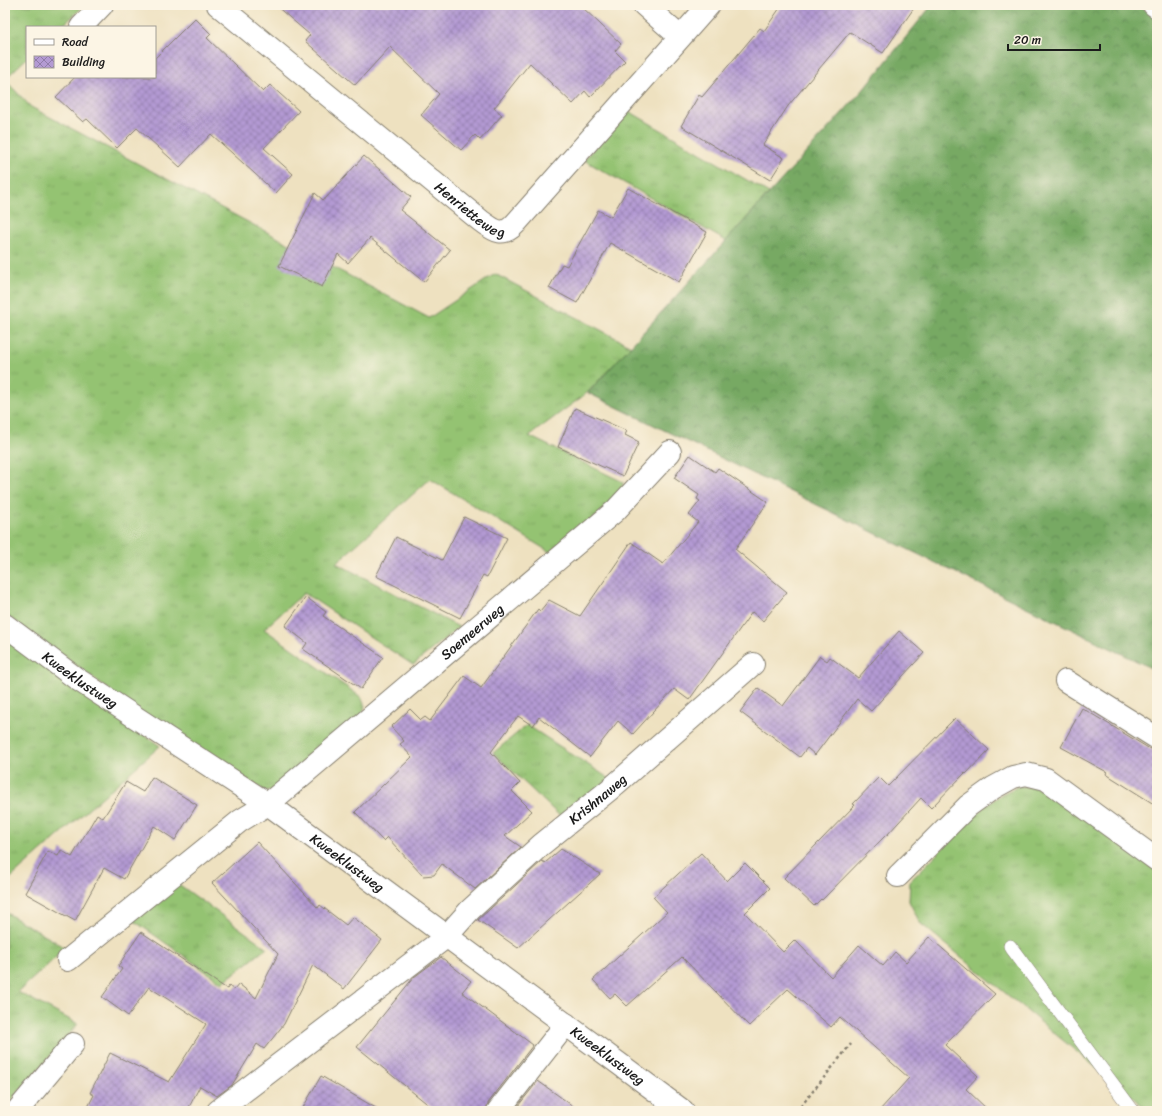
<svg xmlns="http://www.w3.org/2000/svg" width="1162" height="1116" viewBox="0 0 1162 1116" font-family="Sriracha,sans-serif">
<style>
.grass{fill:url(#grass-tufts);stroke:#587047}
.forest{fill:url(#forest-crowns);stroke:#4a6240}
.building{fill:url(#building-cross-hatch)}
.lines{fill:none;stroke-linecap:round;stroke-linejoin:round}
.service-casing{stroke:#857e6e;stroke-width:14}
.minor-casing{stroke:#857e6e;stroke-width:24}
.path{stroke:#857e6e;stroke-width:2.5;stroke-dasharray:3 3;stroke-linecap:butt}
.service{stroke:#fff;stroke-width:13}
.minor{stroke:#fff;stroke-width:22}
.labels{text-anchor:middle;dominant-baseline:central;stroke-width:3.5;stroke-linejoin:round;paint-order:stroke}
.street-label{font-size:14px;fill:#1c1c1c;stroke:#fcf5e5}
</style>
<defs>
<pattern id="grass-tufts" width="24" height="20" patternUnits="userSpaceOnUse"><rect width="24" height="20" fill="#94c372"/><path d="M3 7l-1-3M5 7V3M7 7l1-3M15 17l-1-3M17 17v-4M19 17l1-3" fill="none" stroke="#7fa762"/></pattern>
<pattern id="forest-crowns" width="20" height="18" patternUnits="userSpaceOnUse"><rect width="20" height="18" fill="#77a964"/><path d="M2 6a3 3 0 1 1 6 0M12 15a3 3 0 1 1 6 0" fill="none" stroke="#618952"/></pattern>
<pattern id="building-cross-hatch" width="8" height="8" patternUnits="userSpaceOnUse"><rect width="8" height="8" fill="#b39ad3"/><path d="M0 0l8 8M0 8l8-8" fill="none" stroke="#917daa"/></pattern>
</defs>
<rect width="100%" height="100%" fill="#fcf5e5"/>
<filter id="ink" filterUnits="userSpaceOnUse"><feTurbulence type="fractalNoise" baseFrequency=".025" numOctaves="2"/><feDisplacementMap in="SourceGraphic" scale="8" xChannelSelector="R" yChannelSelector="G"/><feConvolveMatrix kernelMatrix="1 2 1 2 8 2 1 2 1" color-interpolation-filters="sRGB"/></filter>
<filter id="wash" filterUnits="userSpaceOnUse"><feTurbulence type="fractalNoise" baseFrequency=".012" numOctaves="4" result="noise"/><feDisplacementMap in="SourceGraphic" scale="16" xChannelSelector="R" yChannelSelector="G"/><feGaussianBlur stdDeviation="0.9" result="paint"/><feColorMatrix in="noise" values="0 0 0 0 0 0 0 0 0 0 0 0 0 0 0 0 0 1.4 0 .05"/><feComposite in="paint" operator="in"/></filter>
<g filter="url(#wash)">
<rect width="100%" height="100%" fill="#eee1c0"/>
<path class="grass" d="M 5,5 L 85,5 L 61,27 L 27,27 L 27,58 L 5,79 Z
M 5,80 L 31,107 L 429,318 L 495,274 L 631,346 L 587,393 L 529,436 L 623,482 L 622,494 L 553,554 L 430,479 L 336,563 L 459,627 L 413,665 L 304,593 L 264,629 L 361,697 L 365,706 L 362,716 L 273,790 L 265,791 L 137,710 L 5,614 Z
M 627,110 L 769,193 L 726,241 L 584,160 Z
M 5,639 L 160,746 L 5,883 Z
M 527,725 L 610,779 L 562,818 L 493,753 Z
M 1019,786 L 1035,787 L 1055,795 L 1157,871 L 1157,1111 L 1149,1111 L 920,923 L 909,901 L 910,881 L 984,807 L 1002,794 Z
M 177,883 L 267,948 L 222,983 L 133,920 Z
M 5,912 L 66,948 L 18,992 L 78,1024 L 6,1106 Z"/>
<path class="forest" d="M 932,5 L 1138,5 L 1157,17 L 1157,671 L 588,393 L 863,90 Z"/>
<g id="blocks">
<path class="building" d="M 275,5 L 580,5 L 621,44 L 615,51 L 625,61 L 590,97 L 585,91 L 573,104 L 530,63 L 494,108 L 502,115 L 480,140 L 475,135 L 461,150 L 421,115 L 439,94 L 390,47 L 355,85 L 305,41 L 310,35 Z
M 782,5 L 916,5 L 883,53 L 850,32 L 788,106 L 763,145 L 784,158 L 770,180 L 681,126 L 699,95 L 702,97 L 760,28 L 764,31 Z
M 195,18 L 211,34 L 207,38 L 263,92 L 270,85 L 299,111 L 264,148 L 293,174 L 276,193 L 211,134 L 180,167 L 137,128 L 117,148 L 87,119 L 83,122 L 56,97 L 75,77 L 155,77 L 155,58 Z
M 364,156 L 411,197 L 400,210 L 450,250 L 424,282 L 370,238 L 348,263 L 338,254 L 322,287 L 279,266 L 315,193 L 323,200 L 326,198 Z
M 628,188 L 707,232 L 679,282 L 610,243 L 577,303 L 549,288 L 562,264 L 567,266 L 598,210 L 611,217 Z
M 575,408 L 627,431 L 625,435 L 639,442 L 623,476 L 558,447 Z
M 690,455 L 715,472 L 718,468 L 768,502 L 735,549 L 787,592 L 763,621 L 752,612 L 689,700 L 674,689 L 633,734 L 618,721 L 590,757 L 539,717 L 533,726 L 518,716 L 491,752 L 520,783 L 512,791 L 532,811 L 505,836 L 521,847 L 475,889 L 442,864 L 434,875 L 423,876 L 387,837 L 383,841 L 355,812 L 412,757 L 400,744 L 404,741 L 391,727 L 410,709 L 421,720 L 425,717 L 430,721 L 464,676 L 481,688 L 538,609 L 540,611 L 549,600 L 580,616 L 631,542 L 663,564 L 698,522 L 689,515 L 700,501 L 697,499 L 699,495 L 674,478 Z
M 464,517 L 507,538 L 487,577 L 483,575 L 460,618 L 376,576 L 396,537 L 442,560 Z
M 306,597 L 326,612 L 323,616 L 383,657 L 361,689 L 303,649 L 307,643 L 285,626 Z
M 899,631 L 924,653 L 871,711 L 857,699 L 815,755 L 807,748 L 800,757 L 740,712 L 758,688 L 783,706 L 820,656 L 827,661 L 830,657 L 858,678 Z
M 1082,708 L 1150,749 L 1157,751 L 1157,806 L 1106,774 L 1107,772 L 1061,747 Z
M 955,718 L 989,750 L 966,774 L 965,773 L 931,808 L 921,798 L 887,835 L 886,835 L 822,900 L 821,899 L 814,906 L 784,878 L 855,805 L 853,804 L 879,777 L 888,786 Z
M 152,777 L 197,805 L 175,840 L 154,826 L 124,879 L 104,868 L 75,921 L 25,893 L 48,851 L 58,856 L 61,850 L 72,857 L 97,814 L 103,818 L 126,782 L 143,792 Z
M 257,842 L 318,908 L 320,905 L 346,925 L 353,917 L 382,940 L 344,989 L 313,965 L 284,1024 L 264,1049 L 257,1044 L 232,1085 L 217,1096 L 200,1086 L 187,1111 L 86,1111 L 94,1095 L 90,1093 L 110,1053 L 169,1082 L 206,1024 L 149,987 L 128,1016 L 102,997 L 122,969 L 118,966 L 141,932 L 227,989 L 229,986 L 234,990 L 239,984 L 256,998 L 278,954 L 212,883 Z
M 561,849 L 600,874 L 518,948 L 478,920 L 542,861 L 545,863 Z
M 701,853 L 727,881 L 745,863 L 770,888 L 745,913 L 783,952 L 795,940 L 831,977 L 859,945 L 883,966 L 895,952 L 906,962 L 929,937 L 995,994 L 945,1045 L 978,1076 L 966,1089 L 989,1111 L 879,1111 L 909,1078 L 840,1017 L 831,1027 L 788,989 L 749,1026 L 682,957 L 627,1006 L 615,994 L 610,998 L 593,980 L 667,912 L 653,897 Z
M 441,957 L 471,981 L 462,992 L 533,1045 L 488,1103 L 486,1111 L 436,1111 L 357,1047 L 414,977 Z
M 321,1076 L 381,1111 L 301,1111 Z
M 538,1081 L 580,1111 L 514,1111 Z"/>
</g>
</g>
<g filter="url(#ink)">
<use href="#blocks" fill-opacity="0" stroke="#857e6e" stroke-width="1"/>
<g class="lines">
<defs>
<path id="service" d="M 1010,946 L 1133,1111"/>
<g id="minor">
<path id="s1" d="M 218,5 L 481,221 C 494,230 502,238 515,224 L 709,5"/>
<path d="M 644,5 L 680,37"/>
<path d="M 1154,5 L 1157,7"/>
<path d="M 81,27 L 102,5"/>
<path id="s2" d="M 5,625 L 77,679 L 268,804 L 683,1111"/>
<path d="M 1066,681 L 1157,738"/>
<path d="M 898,876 L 968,806 L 993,788 L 1013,777 L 1026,774 L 1046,779 L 1157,860"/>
<path id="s3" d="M 68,960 L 240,821 L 268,804 L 615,511 L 670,452"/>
<path d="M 17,1111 L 73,1044"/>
<path id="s4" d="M 218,1111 L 446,937 L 470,910 L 541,845 L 609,790 L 753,664"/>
<path d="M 498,1111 L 566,1024"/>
</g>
</defs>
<use href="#service" class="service-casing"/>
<use href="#minor" class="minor-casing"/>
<path class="path" d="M 797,1111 L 851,1044"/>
<use href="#service" class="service"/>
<use href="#minor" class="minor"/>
</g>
</g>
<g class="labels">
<g class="street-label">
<text stroke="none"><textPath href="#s1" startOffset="325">Henrietteweg</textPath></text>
<text stroke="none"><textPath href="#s3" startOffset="521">Soemeerweg</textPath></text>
<text stroke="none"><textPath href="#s2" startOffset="93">Kweeklustweg</textPath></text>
<text stroke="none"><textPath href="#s4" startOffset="492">Krishnaweg</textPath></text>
<text stroke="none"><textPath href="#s2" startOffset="417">Kweeklustweg</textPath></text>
<text stroke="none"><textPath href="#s2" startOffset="741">Kweeklustweg</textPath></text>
</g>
</g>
<rect width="1162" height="1116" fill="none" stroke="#fcf5e5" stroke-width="20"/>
<rect x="26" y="26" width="130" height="52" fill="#fcf5e5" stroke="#a29e95"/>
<rect x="34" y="39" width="20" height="6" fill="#ffffff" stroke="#a29e95"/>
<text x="62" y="46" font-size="12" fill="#1c1c1c">Road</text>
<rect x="34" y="56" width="20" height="12" fill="url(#building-cross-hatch)" stroke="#a29e95"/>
<text x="62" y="66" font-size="12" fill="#1c1c1c">Building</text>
<path d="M1008 44v6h92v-6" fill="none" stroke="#1c1c1c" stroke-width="2"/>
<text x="1014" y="44" font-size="12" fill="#1c1c1c" stroke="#fcf5e5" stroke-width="3" paint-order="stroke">20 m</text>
</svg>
